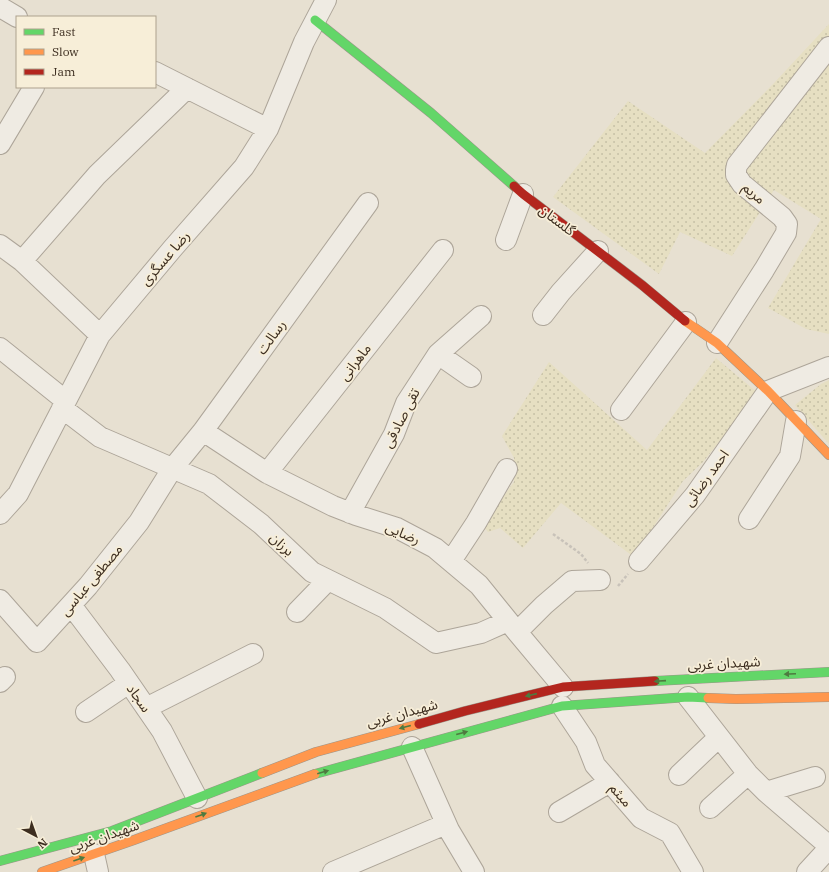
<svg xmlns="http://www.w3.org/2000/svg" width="829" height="872" viewBox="0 0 829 872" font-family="'IBM Plex Serif','Noto Sans Arabic',serif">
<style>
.farmland{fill:url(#farmland-dots)}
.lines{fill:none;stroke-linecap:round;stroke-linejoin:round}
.street-casing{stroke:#ada599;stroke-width:22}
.fast-casing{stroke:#9c958a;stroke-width:10}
.slow-casing{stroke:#9c958a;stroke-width:10}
.jam-casing{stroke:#9c958a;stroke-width:10}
.path{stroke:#c8c2b9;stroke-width:2.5;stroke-dasharray:3 2;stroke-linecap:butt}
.street{stroke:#efebe3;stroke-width:20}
.fast{stroke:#63d668;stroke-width:9}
.slow{stroke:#ff974d;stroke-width:9}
.jam{stroke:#b3261e;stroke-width:9}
.oneway{fill:#4e7a40}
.labels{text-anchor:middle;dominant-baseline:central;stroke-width:3.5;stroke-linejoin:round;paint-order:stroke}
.street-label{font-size:14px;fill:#3d2e20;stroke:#f7eed8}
</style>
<defs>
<pattern id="farmland-dots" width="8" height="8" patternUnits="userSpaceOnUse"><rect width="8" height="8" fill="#e6dfc2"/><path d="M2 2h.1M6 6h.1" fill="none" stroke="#c6c0a6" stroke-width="1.8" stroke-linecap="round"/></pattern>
</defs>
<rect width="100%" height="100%" fill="#e7e0d1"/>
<path class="farmland" d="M 829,24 L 829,334 L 806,329 L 768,308 L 821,219 L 774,190 L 732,256 L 680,232 L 659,274 L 553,197 L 628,101 L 705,153 L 774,83 Z
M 716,358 L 758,393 L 703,462 L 683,481 L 634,557 L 561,503 L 523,548 L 500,528 L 488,532 L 482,525 L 514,482 L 514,458 L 502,436 L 549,362 L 647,450 Z
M 829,380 L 829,444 L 795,405 L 821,384 Z"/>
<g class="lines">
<defs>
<path id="street" d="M 0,7 L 17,17
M 155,72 L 268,129
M 0,144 L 34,87
M 506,240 L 523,194
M 0,245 L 22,261 L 100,335
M 22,261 L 97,175 L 187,88
M 543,315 L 561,292 L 598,251
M 717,343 L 764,270 L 786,233 L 787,224 L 782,217 L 742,184 L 736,175 L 736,170 L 737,165 L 829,47
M 0,348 L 66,401
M 438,354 L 471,377
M 62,408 L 100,437 L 209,484 L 261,524 L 312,572 L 385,608 L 436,643 L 481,633 L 508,621
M 621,410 L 686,322
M 203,431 L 267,473 L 333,506 L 356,515 L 397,528 L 435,548 L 479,585 L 517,632 L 563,687
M 267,473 L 443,250
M 350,513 L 394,434 L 406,403 L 438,354 L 481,316
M 0,514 L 18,494 L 100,335 L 173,248 L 244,167 L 268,129 L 304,42 L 326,0
M 749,519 L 790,456 L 796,421
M 451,561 L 476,523 L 507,469
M 639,561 L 695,495 L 768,391 L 829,367
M 0,600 L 37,642 L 88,586 L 139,522 L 172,469 L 203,431 L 240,380 L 368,203
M 71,605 L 120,670 L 162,731 L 197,798
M 297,612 L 328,580
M 517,632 L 544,605 L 572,581 L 600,580
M 0,682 L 5,677
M 688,697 L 748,774 L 766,792 L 829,846
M 562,706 L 586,742 L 595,765 L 641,818 L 670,833 L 693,872
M 146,708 L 253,654
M 86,712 L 129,683
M 412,747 L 449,830 L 474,872
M 679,775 L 719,737
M 766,792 L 815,777
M 710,808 L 748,774
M 559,812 L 610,782
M 94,854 L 98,872
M 333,872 L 446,824
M 807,872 L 829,848"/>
<path id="fast" d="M 315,20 L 431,113 L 514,186
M 655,681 L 829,672
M 315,774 L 562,706 L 688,697 L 708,698
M 0,861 L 112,831 L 262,773"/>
<path id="slow" d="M 685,321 L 717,343 L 768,391 L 829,455
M 708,698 L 736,699 L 829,697
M 262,773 L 316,752 L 419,724
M 42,872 L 134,840 L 315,774"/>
<path id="jam" d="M 514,186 L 523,194 L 642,285 L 685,321
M 419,724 L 465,711 L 563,687 L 655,681"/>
</defs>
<use href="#street" class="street-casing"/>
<use href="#fast" class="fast-casing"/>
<use href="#slow" class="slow-casing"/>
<use href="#jam" class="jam-casing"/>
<path class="path" d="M 553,534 L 581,554 L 588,563
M 618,586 L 628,574"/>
<use href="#street" class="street"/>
<use href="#fast" class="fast"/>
<use href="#slow" class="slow"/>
<use href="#jam" class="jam"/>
</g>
<defs><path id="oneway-solid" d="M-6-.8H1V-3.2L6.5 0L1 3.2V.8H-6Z"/></defs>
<g class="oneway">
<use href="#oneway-solid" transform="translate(790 674) rotate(178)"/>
<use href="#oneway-solid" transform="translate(660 681) rotate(176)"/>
<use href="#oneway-solid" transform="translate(531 695) rotate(167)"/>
<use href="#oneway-solid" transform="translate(405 727) rotate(165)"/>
<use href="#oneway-solid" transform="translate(462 733) rotate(-15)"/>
<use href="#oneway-solid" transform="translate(323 772) rotate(-16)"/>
<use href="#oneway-solid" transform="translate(201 815) rotate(-20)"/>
<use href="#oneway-solid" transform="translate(79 859) rotate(-19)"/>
</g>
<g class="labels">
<g class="street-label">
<text transform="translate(754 193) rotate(41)">مریم</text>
<text transform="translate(557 220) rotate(37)">گلستان</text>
<text transform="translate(165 258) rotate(-49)">رضا عسگری</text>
<text transform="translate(271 337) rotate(-54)">رسالت</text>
<text transform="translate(355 362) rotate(-52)">ماهرانی</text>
<text transform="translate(401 418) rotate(-63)">تقی صادقی</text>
<text transform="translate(706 478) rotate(-54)">احمد رضائی</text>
<text transform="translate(403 533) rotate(24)">رضایی</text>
<text transform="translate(282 544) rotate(43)">برزان</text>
<text transform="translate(91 580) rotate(-50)">مصطفی عباسی</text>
<text transform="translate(724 663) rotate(-3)">شهیدان غربی</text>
<text transform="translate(139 698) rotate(55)">سجاد</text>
<text transform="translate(402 713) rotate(-15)">شهیدان غربی</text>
<text transform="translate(621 795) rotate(49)">میثم</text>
<text transform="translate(104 836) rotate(-19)">شهیدان غربی</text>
</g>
</g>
<rect x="16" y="16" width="140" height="72" fill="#f7eed8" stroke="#ada18e"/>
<rect x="24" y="29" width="20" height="6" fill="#63d668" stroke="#ada18e"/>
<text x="52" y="36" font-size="12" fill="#3d2e20">Fast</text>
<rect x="24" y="49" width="20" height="6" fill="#ff974d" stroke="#ada18e"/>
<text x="52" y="56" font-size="12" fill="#3d2e20">Slow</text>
<rect x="24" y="69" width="20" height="6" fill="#b3261e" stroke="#ada18e"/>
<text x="52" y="76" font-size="12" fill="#3d2e20">Jam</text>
<g transform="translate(36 836) rotate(139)" stroke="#f7eed8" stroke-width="3" paint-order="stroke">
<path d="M0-3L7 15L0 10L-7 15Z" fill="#3d2e20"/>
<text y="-6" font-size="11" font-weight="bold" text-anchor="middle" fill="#3d2e20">N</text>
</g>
</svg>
